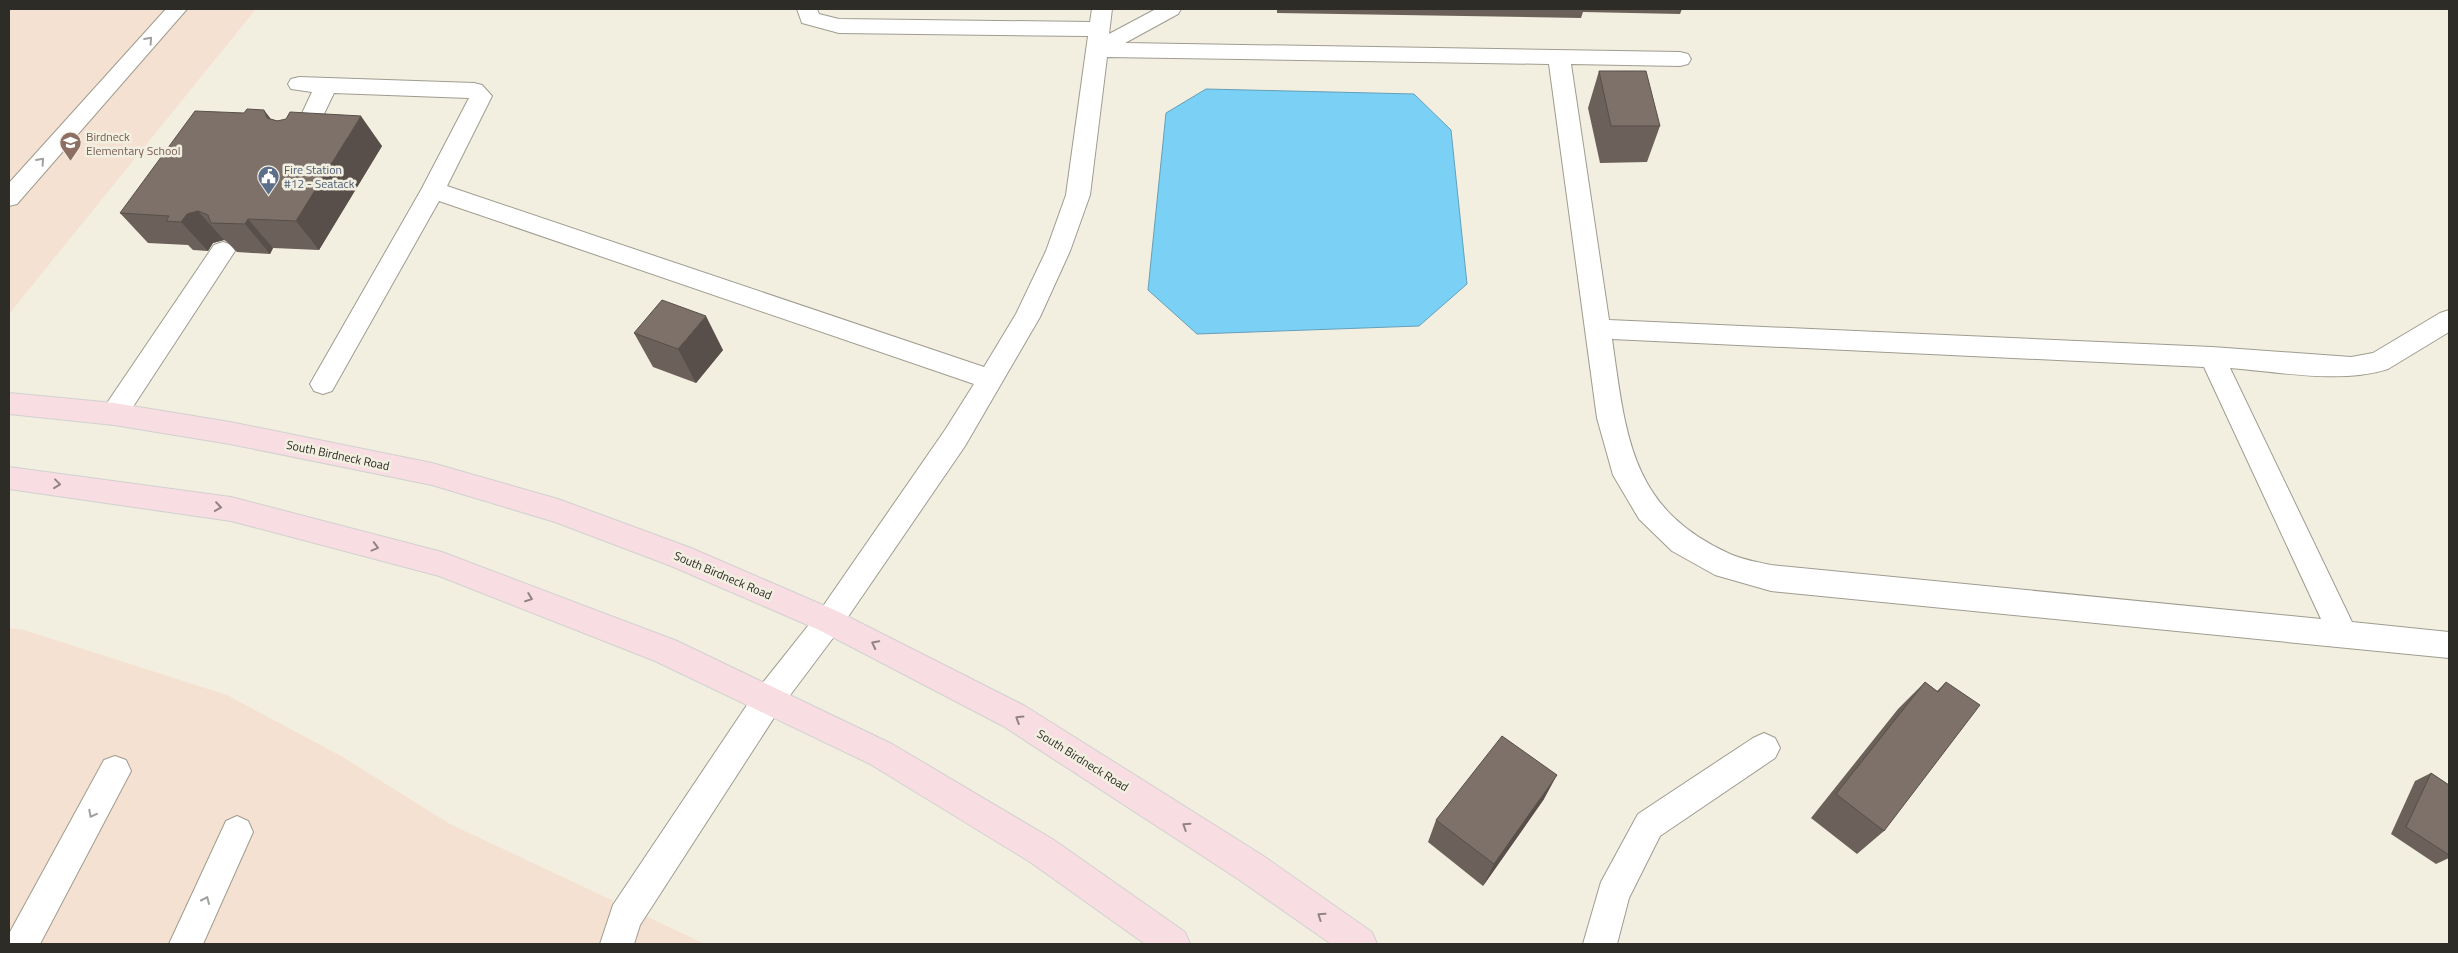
<svg xmlns="http://www.w3.org/2000/svg" width="2458" height="953" viewBox="0 0 2458 953" font-family="'Titillium Web',sans-serif">
<style>
.education{fill:#f5e1d1}
.water{fill:#7bd0f6;stroke:#649fb8}
.lines{fill:none;stroke-linecap:round;stroke-linejoin:round}
.minor-casing{stroke:#9f9c8f;stroke-width:2}
.major-casing{stroke:#d1d1cf;stroke-width:2}
.minor{fill:#fff;fill-rule:evenodd}
.major{fill:#f8dde3;fill-rule:evenodd}
.wall{fill:#6c615a}
.shaded-wall{fill:#584f4a}
.building{fill:#7d7169;stroke:#584f4a}
.oneway{stroke:#a0a09d}
.oneway2{stroke:#928484}
.labels{text-anchor:middle;dominant-baseline:central;stroke-width:5;stroke-linejoin:round;paint-order:stroke}
.education-label{font-size:12px;fill:#785e54;stroke:#f2efe1;text-anchor:start}
.service-label{font-size:12px;fill:#4e5e75;stroke:#f2efe1;text-anchor:start}
.street-label{font-size:12px;fill:#2d2c26;stroke:#f2efe1}
</style>
<rect width="100%" height="100%" fill="#f2efe1"/>
<path class="education" d="M 9,9 L 256,9 L 9,314 Z
M 9,628 L 24,630 L 227,695 L 341,756 L 450,824 L 705,944 L 9,944 Z"/>
<path class="water" d="M 1206,89 L 1414,94 L 1451,130 L 1467,284 L 1419,326 L 1197,334 L 1148,290 L 1166,113 Z"/>
<g class="lines">
<defs>
<path id="minor" d="M 166,9 L 187,9 L 17,204 L 9,206 L 9,183 Z
M 797,9 L 817,9 L 819,14 L 839,19 L 1090,22 L 1092,9 L 1112,9 L 1109,34 L 1156,9 L 1181,9 L 1178,14 L 1125,43 L 1680,52 L 1688,54 L 1691,59 L 1688,64 L 1680,66 L 1571,64 L 1609,320 L 2212,347 L 2351,357 L 2373,353 L 2440,313 L 2449,310 L 2449,332 L 2388,369 C 2341,384 2280,372 2230,368 L 2352,622 L 2449,632 L 2449,658 L 1771,591 L 1715,575 L 1672,551 L 1639,519 L 1613,475 L 1597,418 L 1549,64 L 1107,57 L 1090,195 L 1070,251 L 1040,317 L 965,446 L 839,630 L 779,710 L 640,925 L 634,944 L 600,944 L 613,905 L 757,690 L 819,612 L 945,430 L 974,384 L 439,201 L 332,391 L 323,394 L 314,391 L 310,384 L 314,377 L 421,190 L 469,98 L 334,93 L 311,141 L 308,147 L 300,149 L 292,147 L 289,141 L 312,92 L 291,89 L 288,84 L 291,79 L 299,77 L 474,83 L 482,85 L 492,96 L 447,186 L 984,367 L 1016,314 L 1046,251 L 1066,195 L 1088,36 L 839,33 L 802,23 ZM 1612,339 L 2204,367 L 2321,619 L 1771,565 C 1758,562 1743,560 1730,554 C 1630,509 1626,436 1612,339 Z
M 223,242 L 232,245 L 235,251 L 123,422 L 114,425 L 105,422 L 101,414 L 105,406 L 214,245 Z
M 1764,733 L 1775,738 L 1780,748 L 1775,758 L 1660,836 L 1629,898 L 1617,944 L 1583,944 L 1601,882 L 1638,814 L 1753,738 Z
M 115,756 L 126,760 L 131,771 L 40,944 L 9,944 L 10,932 L 104,760 Z
M 237,816 L 248,821 L 253,832 L 203,944 L 169,944 L 226,821 Z"/>
<path id="major" d="M 9,393 L 114,403 L 230,422 L 432,463 L 558,499 L 691,548 L 839,612 L 1025,706 L 1262,855 L 1372,932 L 1377,944 L 1331,944 L 1238,879 L 1003,726 L 819,630 L 671,566 L 555,522 L 432,485 L 230,444 L 114,425 L 9,414 Z
M 9,467 L 231,497 L 442,552 L 677,641 L 892,744 L 1054,840 L 1185,932 L 1190,944 L 1145,944 L 1030,862 L 870,764 L 655,661 L 439,576 L 231,521 L 9,489 Z"/>
</defs>
<use href="#minor" class="minor-casing"/>
<use href="#major" class="major-casing"/>
<use href="#minor" class="minor"/>
<use href="#major" class="major"/>
</g>
<path class="wall" d="M 1277,9 L 1682,9 L 1680,14 L 1583,12 L 1581,18 L 1277,13 Z
M 1599,71 L 1660,126 L 1647,162 L 1600,163 L 1588,108 Z
M 271,119 L 382,146 L 319,250 L 273,248 L 270,254 L 237,252 L 227,242 L 224,240 L 213,243 L 208,251 L 193,250 L 188,245 L 148,243 L 120,213 Z
M 634,333 L 723,350 L 696,383 L 653,367 Z
M 1925,682 L 1937,691 L 1946,682 L 1884,831 L 1857,854 L 1811,818 L 1898,709 Z
M 2431,773 L 2449,785 L 2449,858 L 2436,864 L 2391,834 L 2415,781 Z
M 1544,799 L 1483,886 L 1428,842 L 1436,820 Z"/>
<path class="shaded-wall" d="M 264,110 L 287,140 L 267,118 Z
M 361,116 L 382,146 L 319,250 L 296,221 Z
M 198,211 L 224,240 L 213,243 L 208,251 L 181,222 L 187,214 Z
M 248,219 L 273,248 L 270,254 L 245,224 Z
M 706,316 L 723,350 L 696,383 L 678,349 Z
M 1557,775 L 1544,799 L 1483,886 L 1494,864 Z"/>
<path class="building" d="M 1599,71 L 1646,71 L 1660,126 L 1611,126 Z
M 247,109 L 264,110 L 267,118 L 277,121 L 286,119 L 290,112 L 361,116 L 296,221 L 248,219 L 245,224 L 211,223 L 208,215 L 198,211 L 187,214 L 181,222 L 166,221 L 169,216 L 120,213 L 195,111 L 244,113 Z
M 662,300 L 706,316 L 678,349 L 634,333 Z
M 1925,682 L 1938,692 L 1946,682 L 1980,705 L 1884,831 L 1836,794 Z
M 1502,736 L 1557,775 L 1494,864 L 1436,820 Z
M 2431,773 L 2449,785 L 2449,855 L 2406,827 Z"/>
<defs><path id="oneway-chevron" d="M-2-3.5L2.5 0L-2 3.5" fill="none" stroke-width="1.6" stroke-linecap="round" stroke-linejoin="round" transform="scale(1.25)"/></defs>
<g class="oneway">
<use href="#oneway-chevron" transform="translate(149 40) rotate(-48)"/>
<use href="#oneway-chevron" transform="translate(41 161) rotate(-48)"/>
<use href="#oneway-chevron" transform="translate(92 814) rotate(118)"/>
<use href="#oneway-chevron" transform="translate(206 900) rotate(-66)"/>
</g>
<g class="oneway2">
<use href="#oneway-chevron" transform="translate(57 484) rotate(7)"/>
<use href="#oneway-chevron" transform="translate(218 507) rotate(8)"/>
<use href="#oneway-chevron" transform="translate(375 547) rotate(15)"/>
<use href="#oneway-chevron" transform="translate(529 598) rotate(21)"/>
<use href="#oneway-chevron" transform="translate(875 644) rotate(-153)"/>
<use href="#oneway-chevron" transform="translate(1019 719) rotate(-148)"/>
<use href="#oneway-chevron" transform="translate(1186 826) rotate(-147)"/>
<use href="#oneway-chevron" transform="translate(1321 916) rotate(-145)"/>
</g>
<defs>
<symbol id="school-pin" viewBox="-11 -11 22 30"><path d="M0 17L-7.5 6A9.5 9.5 0 1 1 7.5 6Z" fill="#8d6e63" stroke="#f2efe1"/><path d="M0-5L7-2L0 1L-7-2ZM-4 1L0 2.5L4 1V4Q0 6-4 4Z" fill="#fff"/></symbol>
<symbol id="civic-pin" viewBox="-11 -11 22 30"><path d="M0 17L-7.5 6A9.5 9.5 0 1 1 7.5 6Z" fill="#5c6f8a" stroke="#f2efe1"/><path d="M-.6-6.5H3V-4.5H.6V-3L4-1V1h2V6H-6V1h2V-1L-.6-3ZM-1.2 2.5V6h2.4V2.5Z" fill="#fff"/></symbol>
</defs>
<g fill-rule="evenodd">
<use href="#school-pin" x="58" y="130" width="25" height="34"/>
<use href="#civic-pin" x="256" y="164" width="25" height="34"/>
</g>
<g class="labels">
<g class="education-label">
<text x="86" y="136">Birdneck<tspan x="86" dy="14">Elementary School</tspan></text>
</g>
<g class="service-label">
<text x="284" y="169">Fire Station<tspan x="284" dy="14">#12 - Seatack</tspan></text>
</g>
<g class="street-label">
<text transform="translate(338 455) rotate(12)">South Birdneck Road</text>
<text transform="translate(723 575) rotate(23)">South Birdneck Road</text>
<text transform="translate(1083 760) rotate(32)">South Birdneck Road</text>
</g>
</g>
<rect width="2458" height="953" fill="none" stroke="#2d2c26" stroke-width="20"/>
</svg>
